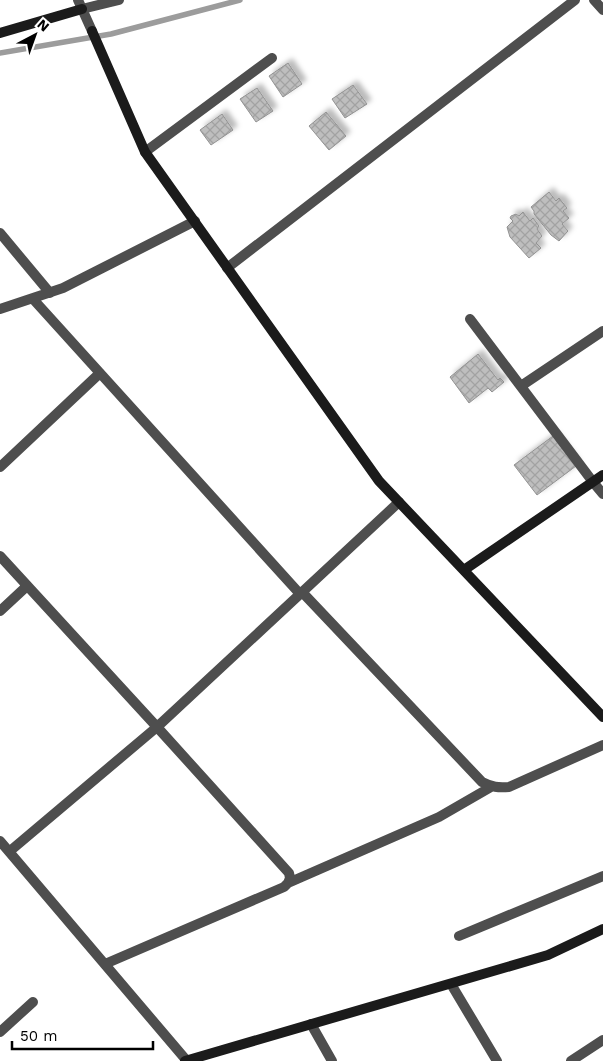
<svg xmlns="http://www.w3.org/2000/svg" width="603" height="1061" viewBox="0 0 603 1061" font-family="'Work Sans',sans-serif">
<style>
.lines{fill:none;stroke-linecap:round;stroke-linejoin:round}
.stream{stroke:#9c9c9c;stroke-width:5.5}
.building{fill:url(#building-cross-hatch);stroke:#929292;filter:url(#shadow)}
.street{stroke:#4e4e4e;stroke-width:10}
.secondary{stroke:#1b1b1b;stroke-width:10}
</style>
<defs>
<pattern id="building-cross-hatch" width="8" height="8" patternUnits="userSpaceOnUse" patternTransform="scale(1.25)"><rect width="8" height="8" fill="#bebebe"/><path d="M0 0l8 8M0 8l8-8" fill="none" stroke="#a2a2a2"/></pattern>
<filter id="shadow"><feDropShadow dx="4.5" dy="-4.5" stdDeviation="2.5" flood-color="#0004"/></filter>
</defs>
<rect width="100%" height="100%" fill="#fff"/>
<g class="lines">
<path class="stream" d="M 0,53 L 111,34 L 240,0"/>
</g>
<path class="building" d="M 288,63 L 302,84 L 283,97 L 269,76 Z
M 353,85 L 367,104 L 345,118 L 332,99 Z
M 257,88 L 273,111 L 256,122 L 240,99 Z
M 326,112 L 346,136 L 329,150 L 309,126 Z
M 222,114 L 233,130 L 211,145 L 200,130 Z
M 549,192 L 556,201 L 559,198 L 567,208 L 563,211 L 569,218 L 562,224 L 568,231 L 559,241 L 551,235 L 534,214 L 534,211 L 531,207 Z
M 523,212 L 530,221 L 533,218 L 539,226 L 537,229 L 542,236 L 536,243 L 541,248 L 529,258 L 510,237 L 507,227 L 513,221 L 510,218 L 511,216 L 516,214 L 519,216 Z
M 478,354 L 498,380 L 500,378 L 504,382 L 492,392 L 488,388 L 469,403 L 450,377 Z
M 553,436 L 576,466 L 537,495 L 514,465 Z"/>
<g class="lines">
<path class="street" d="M 78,0 L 92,31
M 594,0 L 603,10
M 82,9 L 119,0
M 145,152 L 272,58
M 0,233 L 50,293
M 227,268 L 575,0
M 33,299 L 300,594
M 0,309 L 63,288 L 195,221
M 470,319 L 593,482 L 603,494
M 521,386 L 603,331
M 0,467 L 100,373
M 0,556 L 157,727 L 289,873 L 290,878 L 288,883 L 284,887 L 105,964
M 302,592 L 482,782 C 492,787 498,788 509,787 L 603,745
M 0,611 L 27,586
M 0,841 L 187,1061
M 10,851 L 157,727 L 399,502
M 288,883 L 439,817 L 491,787
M 459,936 L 603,876
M 451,984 L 497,1061
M 311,1024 L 332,1061
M 0,1032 L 33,1002
M 571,1061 L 603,1040"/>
<path class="secondary" d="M 92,31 L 145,152 L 379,481 L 603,717
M 0,33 L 82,9
M 464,570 L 603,475
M 185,1061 L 548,955 L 603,929"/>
</g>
<g transform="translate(35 35) rotate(41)" stroke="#ffffff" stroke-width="4" paint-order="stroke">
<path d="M0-4L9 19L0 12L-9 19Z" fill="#000000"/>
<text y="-8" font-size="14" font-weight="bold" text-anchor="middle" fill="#000000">N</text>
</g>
<path d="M12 1041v8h141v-8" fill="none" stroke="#000000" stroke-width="2.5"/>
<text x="20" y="1041" font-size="15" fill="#000000" stroke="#ffffff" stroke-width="4" paint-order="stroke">50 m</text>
</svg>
